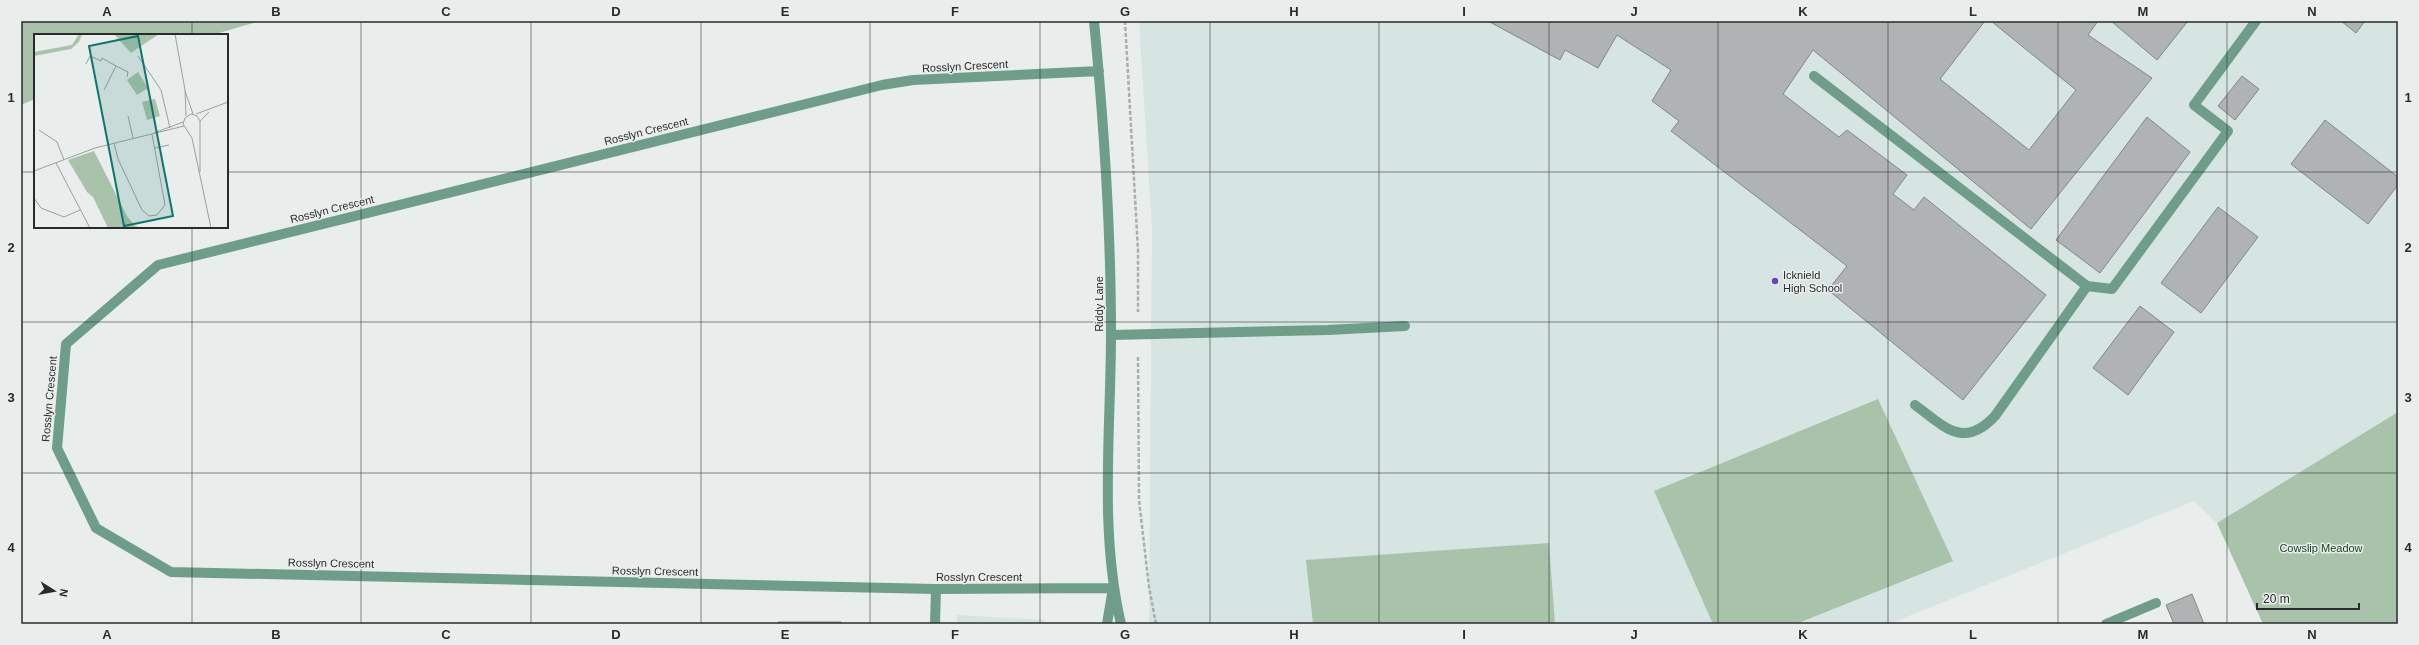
<svg xmlns="http://www.w3.org/2000/svg" width="2419" height="645" viewBox="0 0 2419 645" font-family="Arial,sans-serif">
<style>
.built{fill:#d6e4e2}
.green{fill:#a9c3aa}
.building{fill:#afb3b4;stroke:#848788}
.lines{fill:none;stroke-linecap:round;stroke-linejoin:round}
.path{stroke:#aaadad;stroke-width:2.5;stroke-dasharray:4 2;stroke-linecap:butt}
.service{stroke:#6e9e8a;stroke-width:10}
.minor{stroke:#6e9e8a;stroke-width:10}
.grid{fill:none;stroke:#292b2b;stroke-width:1;stroke-opacity:0.55}
.poi-dot{fill:#6545be;stroke:#e9edec;stroke-width:1.5}
.labels{text-anchor:middle;dominant-baseline:central;stroke-width:3;stroke-linejoin:round;paint-order:stroke}
.street-label{font-size:11px;fill:#292b2b;stroke:#e9edec}
.poi-label{font-size:11px;fill:#292b2b;stroke:#e9edec;text-anchor:start}
.park-label{font-size:11px;fill:#103e18;stroke:#e9edec}
.inset-road{fill:none;stroke:#9c9f9f;stroke-width:1}
.view{fill:#0f766e;fill-opacity:0.15;stroke:#0f766e;stroke-width:2}
.inset-edge{fill:none;stroke:#292b2b;stroke-width:2}
.neatline{fill:none;stroke:#292b2b;stroke-width:1.5}
.grid-label{font-size:13px;text-anchor:middle;font-weight:bold;fill:#292b2b}
</style>
<rect width="100%" height="100%" fill="#e9edec"/>
<path class="built" d="M 1139,21 L 2398,21 L 2398,412 L 2217,523 L 2194,501 L 1889,624 L 1149,624 L 1152,229 Z
M 957,615 L 1045,620 L 1045,624 L 957,624 Z"/>
<path class="green" d="M 21,21 L 260,21 L 212,35 L 35,35 L 35,99 L 21,105 Z
M 1878,399 L 1953,561 L 1796,624 L 1713,624 L 1654,491 Z
M 2398,412 L 2398,624 L 2263,624 L 2217,523 Z
M 1549,543 L 1555,624 L 1313,624 L 1306,560 Z"/>
<path class="building" d="M 1488,21 L 1985,21 L 1940,79 L 2029,150 L 2076,90 L 1991,21 L 2098,21 L 2088,35 L 2152,78 L 2031,229 L 1813,50 L 1783,94 L 1839,137 L 1847,130 L 1907,175 L 1893,194 L 1914,210 L 1924,197 L 2046,295 L 1963,400 L 1828,290 L 1847,266 L 1671,131 L 1679,121 L 1652,101 L 1671,70 L 1617,35 L 1598,68 L 1565,50 L 1560,60 Z
M 2111,21 L 2188,21 L 2157,60 Z
M 2341,21 L 2365,21 L 2356,33 Z
M 2242,76 L 2259,89 L 2235,120 L 2218,106 Z
M 2147,117 L 2190,152 L 2100,273 L 2056,240 Z
M 2325,120 L 2398,177 L 2398,185 L 2368,224 L 2291,164 Z
M 2218,207 L 2258,237 L 2201,313 L 2161,283 Z
M 2140,306 L 2174,332 L 2128,395 L 2093,368 Z
M 2192,594 L 2204,624 L 2174,624 L 2166,605 Z
M 778,622 L 841,622 L 841,624 L 778,624 Z"/>
<g class="lines">
<path class="path" d="M 1125,21 L 1138,250 L 1138,312
M 1138,357 L 1139,500 L 1149,587 L 1156,624"/>
<path class="service" d="M 1814,76 L 2087,286 L 1995,416 C 1963,450 1944,426 1915,405
M 2087,286 L 2112,289 L 2228,131 L 2194,105 L 2256,21
M 1111,335 L 1328,330 L 1405,326
M 935,624 L 936,589
M 2106,624 L 2156,603"/>
<path class="minor" d="M 1094,21 C 1104,125 1111,229 1111,333 C 1111,430 1099,530 1121,624
M 1099,71 L 913,80 L 882,85 L 158,265 L 66,344 L 57,448 L 96,528 L 171,572 L 936,589 L 1112,588
M 1107,624 L 1112,594"/>
</g>
<path class="grid" d="M 192,21 L 192,35M 361,21 L 361,624M 531,21 L 531,624M 701,21 L 701,624M 870,21 L 870,624M 1040,21 L 1040,624M 1210,21 L 1210,624M 1379,21 L 1379,624M 1549,21 L 1549,624M 1718,21 L 1718,624M 1888,21 L 1888,624M 2058,21 L 2058,624M 2227,21 L 2227,624M 21,172 L 35,172M 227,172 L 2398,172M 192,227 L 192,624M 21,322 L 2398,322M 21,473 L 2398,473"/>
<circle class="poi-dot" cx="1775" cy="281" r="4"/>
<g class="labels">
<g class="street-label">
<text transform="translate(965 66) rotate(-3)">Rosslyn Crescent</text>
<text transform="translate(646 131) rotate(-14)">Rosslyn Crescent</text>
<text transform="translate(332 209) rotate(-14)">Rosslyn Crescent</text>
<text transform="translate(1099 304) rotate(-90)">Riddy Lane</text>
<text transform="translate(49 399) rotate(-85)">Rosslyn Crescent</text>
<text transform="translate(331 563) rotate(1)">Rosslyn Crescent</text>
<text transform="translate(655 571) rotate(1)">Rosslyn Crescent</text>
<text x="979" y="577">Rosslyn Crescent</text>
</g>
<g class="poi-label">
<text x="1783" y="275">Icknield<tspan x="1783" dy="13">High School</tspan></text>
</g>
<g class="park-label">
<text x="2321" y="548">Cowslip Meadow</text>
</g>
</g>
<g transform="translate(34 34)">
<rect width="194" height="194" fill="#e9edec"/>
<path d="M 45,0 L 48,0 L 45,8 L 37,15 L 0,22 L 0,18 L 38,11 ZM 80,0 L 125,0 L 97,19 ZM 104,38 L 114,54 L 103,61 L 93,46 ZM 121,65 L 126,82 L 113,86 L 108,68 ZM 60,117 L 93,182 L 101,192 L 109,194 L 74,194 L 59,163 L 53,158 L 34,126 Z" fill="#a9c3aa"/>
<path class="inset-road" d="M 141,0 L 151,56 L 152,82M 104,22 L 127,56 L 136,94M 52,30 L 56,22 L 67,27 L 68,24 L 82,32M 70,56 L 82,32 L 94,38 L 93,43M 151,57 L 159,80M 162,80 L 194,68M 94,82 L 99,104M 166,87 L 175,78M 5,96 L 23,108 L 30,126M 120,99 L 149,88M 80,109 L 84,125 L 108,176 L 115,182 L 123,181 L 131,171 L 118,100M 121,114 L 135,111M 22,129 L 56,194M 0,137 L 61,114 L 150,92M 166,138 L 166,87 L 163,82 L 157,80 L 151,84 L 149,90 L 158,104 L 177,194M 0,164 L 7,174 L 30,183 L 46,176"/>
<path class="view" d="M 104,2 L 139,182 L 90,192 L 55,12 Z"/>
<rect width="194" height="194" class="inset-edge"/>
</g>
<rect width="2419" height="645" fill="none" stroke="#e9edec" stroke-width="44"/>
<g transform="translate(54 591) rotate(101)" stroke="#e9edec" stroke-width="3" paint-order="stroke">
<path d="M0-3L7 15L0 10L-7 15Z" fill="#292b2b"/>
<text y="-6" font-size="11" font-weight="bold" text-anchor="middle" fill="#292b2b">N</text>
</g>
<path d="M2257 603v6h102v-6" fill="none" stroke="#292b2b" stroke-width="2"/>
<text x="2263" y="603" font-size="12" fill="#292b2b" stroke="#e9edec" stroke-width="3" paint-order="stroke">20 m</text>
<rect x="22" y="22" width="2375" height="601" class="neatline"/>
<g class="grid-label">
<text x="107" y="16">A</text>
<text x="276" y="16">B</text>
<text x="446" y="16">C</text>
<text x="616" y="16">D</text>
<text x="785" y="16">E</text>
<text x="955" y="16">F</text>
<text x="1125" y="16">G</text>
<text x="1294" y="16">H</text>
<text x="1464" y="16">I</text>
<text x="1634" y="16">J</text>
<text x="1803" y="16">K</text>
<text x="1973" y="16">L</text>
<text x="2143" y="16">M</text>
<text x="2312" y="16">N</text>
<text x="11" y="102">1</text>
<text x="2408" y="102">1</text>
<text x="11" y="252">2</text>
<text x="2408" y="252">2</text>
<text x="11" y="402">3</text>
<text x="2408" y="402">3</text>
<text x="11" y="552">4</text>
<text x="2408" y="552">4</text>
<text x="107" y="639">A</text>
<text x="276" y="639">B</text>
<text x="446" y="639">C</text>
<text x="616" y="639">D</text>
<text x="785" y="639">E</text>
<text x="955" y="639">F</text>
<text x="1125" y="639">G</text>
<text x="1294" y="639">H</text>
<text x="1464" y="639">I</text>
<text x="1634" y="639">J</text>
<text x="1803" y="639">K</text>
<text x="1973" y="639">L</text>
<text x="2143" y="639">M</text>
<text x="2312" y="639">N</text>
</g>
</svg>
